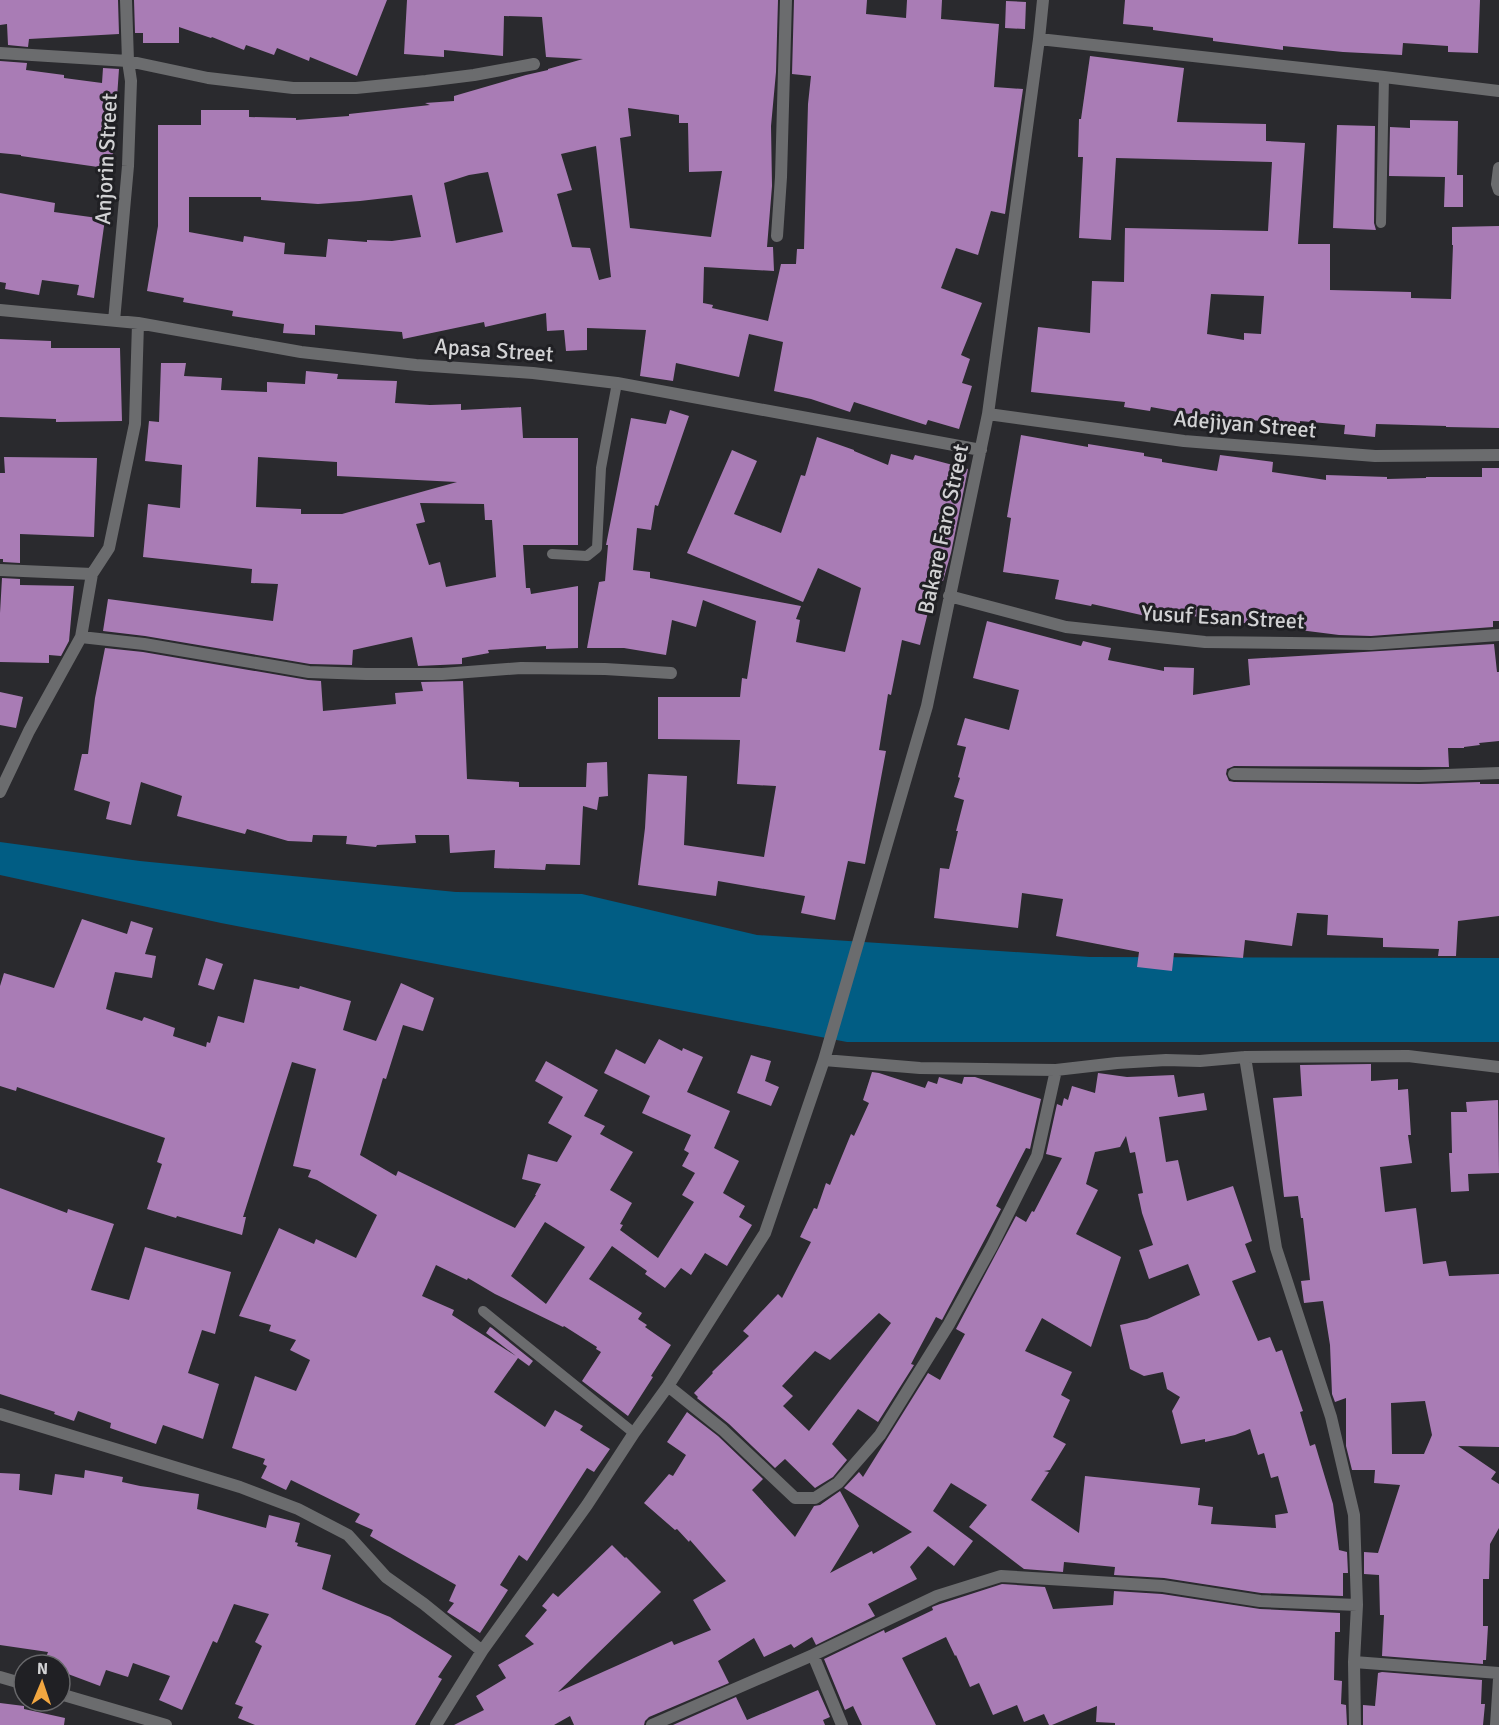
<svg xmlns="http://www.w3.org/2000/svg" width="1499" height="1725" viewBox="0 0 1499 1725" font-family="Signika,sans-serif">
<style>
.water{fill:#015d84}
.building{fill:#a97cb5;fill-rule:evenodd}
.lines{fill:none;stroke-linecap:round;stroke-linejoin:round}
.lane{stroke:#6b6c6e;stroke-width:10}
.street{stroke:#6b6c6e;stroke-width:12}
.labels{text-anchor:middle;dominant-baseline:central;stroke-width:6;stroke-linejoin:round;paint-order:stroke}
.street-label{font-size:22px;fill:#d2d2d4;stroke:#202024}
</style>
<rect width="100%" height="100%" fill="#2a2a2e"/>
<path class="water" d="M 0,842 L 140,861 L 456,892 L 582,894 L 757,935 L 1090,957 L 1499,958 L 1499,1042 L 847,1042 L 221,923 L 0,875 Z"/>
<path class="building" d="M 0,0 L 118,0 L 119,34 L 29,39 L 28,47 L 8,45 L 7,24 L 0,25 Z
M 134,0 L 387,0 L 357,76 L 310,57 L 309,61 L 277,48 L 274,55 L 246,45 L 244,50 L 212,37 L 211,38 L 179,27 L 179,43 L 143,43 L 143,33 L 135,33 Z
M 407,0 L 778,0 L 776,72 L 771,126 L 772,186 L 767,247 L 773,247 L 774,271 L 704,267 L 703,303 L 713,305 L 712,308 L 768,321 L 781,264 L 796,264 L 797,249 L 804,249 L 808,104 L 811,76 L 792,74 L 794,0 L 867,0 L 866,14 L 906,18 L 907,0 L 942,0 L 941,19 L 999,24 L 994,87 L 1023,89 L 1005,214 L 991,211 L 978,255 L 956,248 L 941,288 L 982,303 L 961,355 L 970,359 L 962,383 L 972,386 L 959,429 L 928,420 L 926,425 L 854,402 L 850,412 L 811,399 L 774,391 L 783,342 L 749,334 L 739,377 L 676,363 L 673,381 L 640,376 L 646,330 L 587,328 L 587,350 L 566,351 L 564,330 L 547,331 L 546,313 L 485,327 L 484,322 L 403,339 L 402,332 L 315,325 L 315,335 L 283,333 L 284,324 L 232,316 L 233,311 L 183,302 L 184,298 L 147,291 L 158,226 L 158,125 L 201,125 L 201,110 L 249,110 L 249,117 L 296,118 L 296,120 L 349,116 L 349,114 L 430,105 L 425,103 L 454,101 L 454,96 L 526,75 L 548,70 L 548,69 L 583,59 L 546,57 L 542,17 L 504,16 L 503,56 L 444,50 L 444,57 L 404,54 ZM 628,108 L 679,115 L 679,123 L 688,123 L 689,172 L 722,171 L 711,237 L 630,228 L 620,138 L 631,136 ZM 596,146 L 611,277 L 599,280 L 590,248 L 572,247 L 557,194 L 572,190 L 561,154 ZM 488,172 L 503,232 L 456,243 L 444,183 L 469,175 ZM 412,195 L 421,237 L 392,241 L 367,240 L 367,242 L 328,239 L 326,257 L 284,254 L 285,243 L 244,236 L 243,242 L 189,232 L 189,197 L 261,197 L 261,200 L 318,204 L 360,201 Z
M 1125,0 L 1480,0 L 1478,53 L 1448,52 L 1448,46 L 1403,43 L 1402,55 L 1343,52 L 1283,46 L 1283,50 L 1213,41 L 1213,38 L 1153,30 L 1153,27 L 1123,24 Z
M 1006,1 L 1026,2 L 1025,29 L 1005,28 Z
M 1090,56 L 1184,68 L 1177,122 L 1266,124 L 1266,141 L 1305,143 L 1298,244 L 1330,244 L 1330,290 L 1411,292 L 1411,298 L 1451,299 L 1453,245 L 1452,245 L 1452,227 L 1499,226 L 1499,428 L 1446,427 L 1446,426 L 1376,424 L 1375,437 L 1344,434 L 1345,425 L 1300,421 L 1300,423 L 1211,418 L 1151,407 L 1150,411 L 1124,407 L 1125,402 L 1031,392 L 1038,327 L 1090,333 L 1092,281 L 1124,282 L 1125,228 L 1268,231 L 1272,162 L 1116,158 L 1111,240 L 1079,238 L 1083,157 L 1078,157 L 1079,119 L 1081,119 ZM 1211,294 L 1264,296 L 1261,334 L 1244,333 L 1244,340 L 1207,334 Z
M 0,61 L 27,63 L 26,70 L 64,75 L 64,78 L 102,83 L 103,68 L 119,69 L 112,169 L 21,156 L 21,155 L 0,153 Z
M 1410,120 L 1458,121 L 1457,175 L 1463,175 L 1463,207 L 1444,207 L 1445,177 L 1389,176 L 1390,127 L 1410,128 Z
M 1337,125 L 1375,126 L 1374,223 L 1376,230 L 1333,228 Z
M 0,193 L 55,203 L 54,212 L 105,219 L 94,298 L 77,295 L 79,285 L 42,280 L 39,295 L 5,289 L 6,283 L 0,282 Z
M 0,339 L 51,341 L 51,348 L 120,348 L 122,421 L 56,422 L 56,419 L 0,417 Z
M 161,363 L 186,363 L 184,376 L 222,378 L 221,390 L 267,392 L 267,382 L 305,384 L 306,371 L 338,374 L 337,379 L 397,381 L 395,403 L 430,405 L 461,404 L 461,410 L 521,407 L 523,438 L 578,438 L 578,545 L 523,545 L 526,588 L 530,588 L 531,594 L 578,586 L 578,648 L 546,649 L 546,646 L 488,650 L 489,653 L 462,658 L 462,664 L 418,666 L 412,637 L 353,650 L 352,665 L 310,664 L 145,636 L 103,631 L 108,599 L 273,621 L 278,584 L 251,583 L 252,569 L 143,557 L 148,504 L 180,508 L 182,465 L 145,461 L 149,421 L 159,422 ZM 258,457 L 337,462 L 337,476 L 457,482 L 342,514 L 301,514 L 301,509 L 256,507 ZM 420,503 L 484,504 L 485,520 L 492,520 L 496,577 L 446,587 L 440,562 L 429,565 L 416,524 L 425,522 Z
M 670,410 L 689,416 L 658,506 L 655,505 L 651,530 L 637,528 L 633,570 L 650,572 L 650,578 L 801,606 L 796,619 L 800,620 L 796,642 L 845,652 L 861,588 L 818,568 L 803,602 L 687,553 L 732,450 L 757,461 L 734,514 L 781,533 L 801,475 L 805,476 L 817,437 L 854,450 L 854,451 L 888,465 L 891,454 L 913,460 L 915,455 L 968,469 L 951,553 L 943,581 L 936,579 L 920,645 L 902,640 L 891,695 L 888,694 L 879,750 L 886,751 L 865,864 L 848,861 L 835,920 L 801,913 L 805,896 L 718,881 L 716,896 L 638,885 L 645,828 L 648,774 L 687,776 L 684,845 L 764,857 L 776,786 L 737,784 L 740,740 L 658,739 L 658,697 L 740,697 L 742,678 L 747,679 L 756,621 L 703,600 L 696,627 L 672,620 L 666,655 L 624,648 L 587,648 L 599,582 L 605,581 L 608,545 L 606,545 L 631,418 L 666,424 Z
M 1021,435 L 1088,447 L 1088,444 L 1144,453 L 1144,456 L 1162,459 L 1162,462 L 1217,471 L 1220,455 L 1273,462 L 1272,472 L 1326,480 L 1326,475 L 1387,477 L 1387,479 L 1426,478 L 1426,477 L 1482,477 L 1482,468 L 1499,468 L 1499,621 L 1493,621 L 1493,627 L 1371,636 L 1339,635 L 1236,622 L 1210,616 L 1209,620 L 1171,610 L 1168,621 L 1092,604 L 1091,606 L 1055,599 L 1059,580 L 1003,572 L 1011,518 L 1007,517 Z
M 4,457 L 97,458 L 94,537 L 20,534 L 20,563 L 3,562 L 3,559 L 0,559 L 0,473 L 5,473 Z
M 2,578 L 20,579 L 20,585 L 74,586 L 69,641 L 61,656 L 49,655 L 49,663 L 0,662 L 0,613 Z
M 987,621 L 1081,646 L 1083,641 L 1111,648 L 1108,660 L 1164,671 L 1164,667 L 1194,668 L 1193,695 L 1250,685 L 1248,659 L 1494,644 L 1497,672 L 1499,672 L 1499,741 L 1479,743 L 1480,745 L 1464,747 L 1464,748 L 1448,748 L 1449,767 L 1234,766 L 1227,769 L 1226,774 L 1229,781 L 1234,782 L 1420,784 L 1480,782 L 1480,784 L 1499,784 L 1499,916 L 1458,921 L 1456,956 L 1438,956 L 1439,949 L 1383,947 L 1383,938 L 1327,935 L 1328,915 L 1297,913 L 1292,946 L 1245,940 L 1243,958 L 1174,953 L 1172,971 L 1137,967 L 1139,952 L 1056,936 L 1063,899 L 1022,893 L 1018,928 L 934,918 L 940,868 L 949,869 L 958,831 L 956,831 L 964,800 L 954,797 L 960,778 L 958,777 L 966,747 L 957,745 L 965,718 L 1009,730 L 1019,690 L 973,678 Z
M 105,648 L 143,652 L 308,680 L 321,681 L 323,711 L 396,704 L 395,693 L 423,691 L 421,682 L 463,681 L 467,779 L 519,782 L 519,787 L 586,787 L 587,763 L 607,762 L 608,796 L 599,797 L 597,810 L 583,806 L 580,865 L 546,864 L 545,870 L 494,868 L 495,850 L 450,853 L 449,835 L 415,835 L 416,843 L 377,845 L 376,847 L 346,844 L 347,836 L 313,835 L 312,842 L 288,841 L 247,829 L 245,834 L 177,816 L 182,796 L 141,782 L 131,825 L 106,819 L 110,802 L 74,790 L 82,754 L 88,754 L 95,698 Z
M 0,692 L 23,697 L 16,728 L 0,725 Z
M 82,919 L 127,934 L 131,921 L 153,928 L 145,954 L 156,956 L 152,978 L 115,972 L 106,1009 L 142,1021 L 144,1017 L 175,1028 L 173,1036 L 206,1047 L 207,1042 L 210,1043 L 218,1016 L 244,1023 L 254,979 L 299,989 L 300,986 L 351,1001 L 343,1030 L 376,1041 L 401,983 L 434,998 L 423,1031 L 403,1025 L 386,1079 L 383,1078 L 360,1155 L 396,1176 L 398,1171 L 515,1228 L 536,1195 L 535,1195 L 541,1184 L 522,1179 L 528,1154 L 557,1162 L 572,1136 L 548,1123 L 563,1097 L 535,1081 L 546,1061 L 598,1090 L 584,1116 L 605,1126 L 600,1134 L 633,1152 L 610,1190 L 632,1203 L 620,1224 L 623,1225 L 620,1230 L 658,1258 L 694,1202 L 682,1195 L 695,1173 L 682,1166 L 689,1153 L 684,1150 L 691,1135 L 642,1113 L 650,1096 L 604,1073 L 616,1049 L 645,1064 L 659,1039 L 682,1051 L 683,1048 L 703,1057 L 687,1092 L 730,1111 L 714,1148 L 739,1161 L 723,1193 L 745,1206 L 739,1217 L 752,1225 L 727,1266 L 705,1253 L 691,1275 L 681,1268 L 665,1288 L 645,1274 L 647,1271 L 612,1246 L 589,1279 L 642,1313 L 638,1319 L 647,1325 L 645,1327 L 671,1345 L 651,1376 L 653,1377 L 628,1416 L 582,1381 L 601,1352 L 596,1349 L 597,1347 L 564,1326 L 563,1327 L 495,1294 L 468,1278 L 467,1280 L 436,1265 L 422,1296 L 454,1310 L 452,1315 L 516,1356 L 486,1333 L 490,1327 L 492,1328 L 533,1361 L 529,1366 L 518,1358 L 494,1392 L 545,1427 L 555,1410 L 583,1426 L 580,1430 L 610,1449 L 594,1472 L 587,1468 L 527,1561 L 519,1555 L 500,1585 L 508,1590 L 480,1633 L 447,1612 L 454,1603 L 449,1601 L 456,1585 L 370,1536 L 373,1530 L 355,1522 L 360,1514 L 291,1480 L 286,1490 L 261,1478 L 267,1466 L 263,1464 L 265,1459 L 232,1448 L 255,1376 L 296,1391 L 310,1360 L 290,1350 L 296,1340 L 269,1331 L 271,1325 L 239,1316 L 279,1228 L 314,1244 L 316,1239 L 356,1258 L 377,1215 L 317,1180 L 308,1177 L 311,1170 L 293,1166 L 316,1069 L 292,1062 L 243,1217 L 246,1217 L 242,1235 L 177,1216 L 176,1218 L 147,1209 L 162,1164 L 157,1162 L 165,1138 L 17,1087 L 16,1091 L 0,1086 L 0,986 L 4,973 L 54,988 ZM 545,1222 L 585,1247 L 546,1304 L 511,1276 Z
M 206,958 L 223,964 L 214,990 L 198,985 Z
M 751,1055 L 771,1061 L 765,1081 L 779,1087 L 771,1106 L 737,1093 Z
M 1371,1064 L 1371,1081 L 1398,1079 L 1398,1090 L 1408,1089 L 1411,1135 L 1408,1135 L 1412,1163 L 1380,1167 L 1385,1212 L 1416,1208 L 1423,1264 L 1446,1261 L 1449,1276 L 1499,1274 L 1499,1447 L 1458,1446 L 1496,1472 L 1491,1479 L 1499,1484 L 1499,1528 L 1490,1544 L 1489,1579 L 1483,1579 L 1483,1626 L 1488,1626 L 1486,1660 L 1483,1660 L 1483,1664 L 1382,1656 L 1384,1615 L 1380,1615 L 1379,1575 L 1364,1574 L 1364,1552 L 1378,1553 L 1400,1485 L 1374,1483 L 1375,1470 L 1352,1470 L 1346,1446 L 1346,1398 L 1335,1402 L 1332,1394 L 1330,1345 L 1323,1301 L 1304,1303 L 1301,1281 L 1310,1280 L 1303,1218 L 1301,1218 L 1298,1196 L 1284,1197 L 1273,1098 L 1302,1096 L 1300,1065 ZM 1425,1401 L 1432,1435 L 1424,1454 L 1392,1454 L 1391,1403 Z
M 872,1072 L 879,1073 L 925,1088 L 928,1081 L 937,1084 L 939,1077 L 962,1084 L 964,1077 L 975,1077 L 1041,1099 L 1030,1149 L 1026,1148 L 996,1206 L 1001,1209 L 942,1320 L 936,1317 L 911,1364 L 914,1365 L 878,1422 L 858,1409 L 832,1444 L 847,1460 L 833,1477 L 815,1488 L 785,1459 L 775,1468 L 729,1424 L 697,1398 L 698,1397 L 694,1393 L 713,1373 L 712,1372 L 749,1336 L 743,1331 L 778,1294 L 782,1298 L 811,1242 L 800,1237 L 814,1208 L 817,1209 L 826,1183 L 830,1185 L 851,1134 L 854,1136 L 869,1103 L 863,1100 ZM 879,1313 L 891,1323 L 809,1431 L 783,1406 L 793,1396 L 782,1386 L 815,1351 L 830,1360 Z
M 1098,1073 L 1127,1077 L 1174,1075 L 1178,1097 L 1204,1093 L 1207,1110 L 1159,1117 L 1166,1162 L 1178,1160 L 1187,1201 L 1233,1186 L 1252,1241 L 1245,1244 L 1256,1272 L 1232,1281 L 1258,1341 L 1270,1337 L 1276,1352 L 1282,1350 L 1303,1411 L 1300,1412 L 1310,1446 L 1315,1444 L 1333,1504 L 1339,1550 L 1347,1552 L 1348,1573 L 1343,1573 L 1343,1596 L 1261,1593 L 1164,1578 L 1114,1575 L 1115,1567 L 1064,1562 L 1063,1572 L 1024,1569 L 969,1527 L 987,1505 L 951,1483 L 933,1511 L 973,1541 L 954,1566 L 928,1546 L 910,1567 L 917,1579 L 868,1604 L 875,1616 L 816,1645 L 812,1637 L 794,1648 L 791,1644 L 764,1657 L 754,1638 L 718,1661 L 729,1683 L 649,1717 L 645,1721 L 644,1725 L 574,1725 L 570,1716 L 554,1725 L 454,1725 L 484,1710 L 476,1696 L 506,1678 L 498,1665 L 534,1644 L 525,1636 L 547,1610 L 542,1606 L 553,1593 L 558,1597 L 612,1545 L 625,1558 L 626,1557 L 661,1592 L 558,1692 L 672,1641 L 674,1645 L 711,1630 L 693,1600 L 726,1581 L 690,1540 L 689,1542 L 677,1529 L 675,1530 L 644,1503 L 669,1474 L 673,1476 L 686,1455 L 667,1442 L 687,1412 L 718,1436 L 763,1479 L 752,1490 L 795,1537 L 814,1506 L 820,1505 L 840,1491 L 859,1526 L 830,1573 L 872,1551 L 873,1554 L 912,1532 L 844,1488 L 859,1472 L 863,1477 L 928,1373 L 940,1380 L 965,1334 L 956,1329 L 1016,1216 L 1026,1222 L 1032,1211 L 1034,1212 L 1062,1158 L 1046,1154 L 1057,1104 L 1062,1106 L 1064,1098 L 1068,1100 L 1072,1086 L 1095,1093 ZM 1126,1136 L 1130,1153 L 1135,1152 L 1143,1193 L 1138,1194 L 1142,1213 L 1153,1245 L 1139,1250 L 1149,1279 L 1188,1264 L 1200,1295 L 1147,1319 L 1120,1325 L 1130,1369 L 1144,1376 L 1163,1372 L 1167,1389 L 1180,1397 L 1172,1411 L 1181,1444 L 1205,1439 L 1205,1442 L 1235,1435 L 1250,1429 L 1258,1455 L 1264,1453 L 1271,1478 L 1278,1476 L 1288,1513 L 1275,1515 L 1276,1528 L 1211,1524 L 1213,1507 L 1198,1505 L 1200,1488 L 1085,1476 L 1079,1533 L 1031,1500 L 1049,1472 L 1044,1471 L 1050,1470 L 1066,1444 L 1053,1437 L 1070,1400 L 1061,1395 L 1072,1372 L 1025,1351 L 1042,1318 L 1091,1347 L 1121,1257 L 1076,1234 L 1098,1190 L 1086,1184 L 1095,1152 L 1120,1147 Z
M 1498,1100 L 1499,1173 L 1468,1174 L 1469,1191 L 1451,1192 L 1449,1153 L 1452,1153 L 1451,1112 L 1467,1112 L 1466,1102 Z
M 0,1188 L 67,1213 L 68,1209 L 114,1224 L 91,1290 L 129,1300 L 145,1247 L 231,1272 L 215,1334 L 202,1330 L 188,1373 L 219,1384 L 203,1439 L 163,1425 L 156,1444 L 110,1428 L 111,1423 L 78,1411 L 74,1421 L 54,1414 L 55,1412 L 0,1394 Z
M 85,1470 L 123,1477 L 122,1482 L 140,1486 L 199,1494 L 197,1509 L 266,1528 L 269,1515 L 300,1523 L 295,1542 L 298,1543 L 297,1546 L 331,1555 L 322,1589 L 390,1617 L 452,1656 L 438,1677 L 442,1679 L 415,1725 L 255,1725 L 238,1718 L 243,1707 L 235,1704 L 262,1646 L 255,1642 L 269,1614 L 234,1604 L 217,1643 L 213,1641 L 182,1710 L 159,1700 L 170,1676 L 133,1663 L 128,1677 L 106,1670 L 100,1686 L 60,1671 L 60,1665 L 43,1665 L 48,1652 L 0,1645 L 0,1473 L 20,1474 L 19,1490 L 52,1495 L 55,1474 L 84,1478 Z
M 1002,1584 L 1045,1587 L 1053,1609 L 1113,1605 L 1114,1591 L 1162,1594 L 1260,1609 L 1340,1613 L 1340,1632 L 1335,1632 L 1334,1680 L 1342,1681 L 1341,1704 L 1346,1705 L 1347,1725 L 1115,1725 L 1115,1723 L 1096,1722 L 1097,1706 L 1052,1725 L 1049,1725 L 1044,1714 L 1024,1722 L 1017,1705 L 993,1715 L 979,1683 L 970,1687 L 956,1655 L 955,1656 L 946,1637 L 902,1658 L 936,1725 L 862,1725 L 853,1706 L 845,1710 L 824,1659 L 884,1630 L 885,1633 L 933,1610 L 932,1607 L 940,1604 Z
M 1382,1672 L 1482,1680 L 1481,1704 L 1485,1704 L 1483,1725 L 1363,1725 L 1363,1705 L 1375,1706 L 1378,1673 Z
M 818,1690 L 830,1717 L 823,1720 L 825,1725 L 673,1725 L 736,1697 L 747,1720 Z
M 0,1703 L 24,1706 L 24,1709 L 65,1718 L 64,1725 L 0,1725 Z"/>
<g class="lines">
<path class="lane" d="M 1381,223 L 1384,77
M 552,554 L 587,556 L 597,548 L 601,468 L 617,383
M 483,1311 L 634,1433"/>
<path class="street" d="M 1039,39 L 1384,77 L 1499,91
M 0,53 L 128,61 L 208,78 L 293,88 L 356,88 L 426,81 L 474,75 L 534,64
M 1499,168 L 1497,184 L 1499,190
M 777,236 L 781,177 L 786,0
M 0,310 L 138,323 L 301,352 L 416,365 L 533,373 L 617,383 L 981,450
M 114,321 L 128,166 L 131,81 L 128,61 L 126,0
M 988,414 L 1184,441 L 1375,456 L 1499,455
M 0,570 L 92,574
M 949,596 L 1066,627 L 1205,642 L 1371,644 L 1499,635
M 81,637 L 144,644 L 309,672 L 366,674 L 442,674 L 521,668 L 605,669 L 671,673
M 1234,774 L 1420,776 L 1499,773
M 0,792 L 29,731 L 81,637 L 92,574 L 109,548 L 135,424 L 138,323
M 1245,1057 L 1276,1248 L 1331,1417 L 1354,1515 L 1357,1605 L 1354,1662 L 1355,1725
M 824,1060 L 920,1068 L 1056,1070 L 1117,1063 L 1166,1060 L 1200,1061 L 1245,1057 L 1408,1056 L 1499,1067
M 668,1386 L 723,1430 L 795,1498 L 815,1498 L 838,1483 L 880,1435 L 949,1324 L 992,1246 L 1037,1156 L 1056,1070
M 0,1414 L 240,1487 L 298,1509 L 348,1535 L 386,1577 L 424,1604 L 482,1651
M 813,1655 L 842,1725
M 1354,1662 L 1499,1673
M 0,1677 L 24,1684
M 60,1694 L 166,1725
M 436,1725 L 482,1651 L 587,1505 L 634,1433 L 668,1386 L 765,1233 L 824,1060 L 927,706 L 988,414 L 1039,39 L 1043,0
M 652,1725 L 813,1655 L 937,1596 L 1001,1576 L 1163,1586 L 1260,1601 L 1357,1605
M 1496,1725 L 1499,1679"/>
</g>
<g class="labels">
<g class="street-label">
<text transform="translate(106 159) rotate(-87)">Anjorin Street</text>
<text transform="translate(494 350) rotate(4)">Apasa Street</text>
<text transform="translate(1245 424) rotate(5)">Adejiyan Street</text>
<text transform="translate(943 529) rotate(-78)">Bakare Faro Street</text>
<text transform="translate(1223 617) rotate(3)">Yusuf Esan Street</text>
</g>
</g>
<g transform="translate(42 1683) rotate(2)"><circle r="28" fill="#202024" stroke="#67676a" stroke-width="1.5"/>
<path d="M0-4.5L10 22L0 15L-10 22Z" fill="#f1a640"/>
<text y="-9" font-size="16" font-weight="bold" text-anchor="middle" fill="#d2d2d4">N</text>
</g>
</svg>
